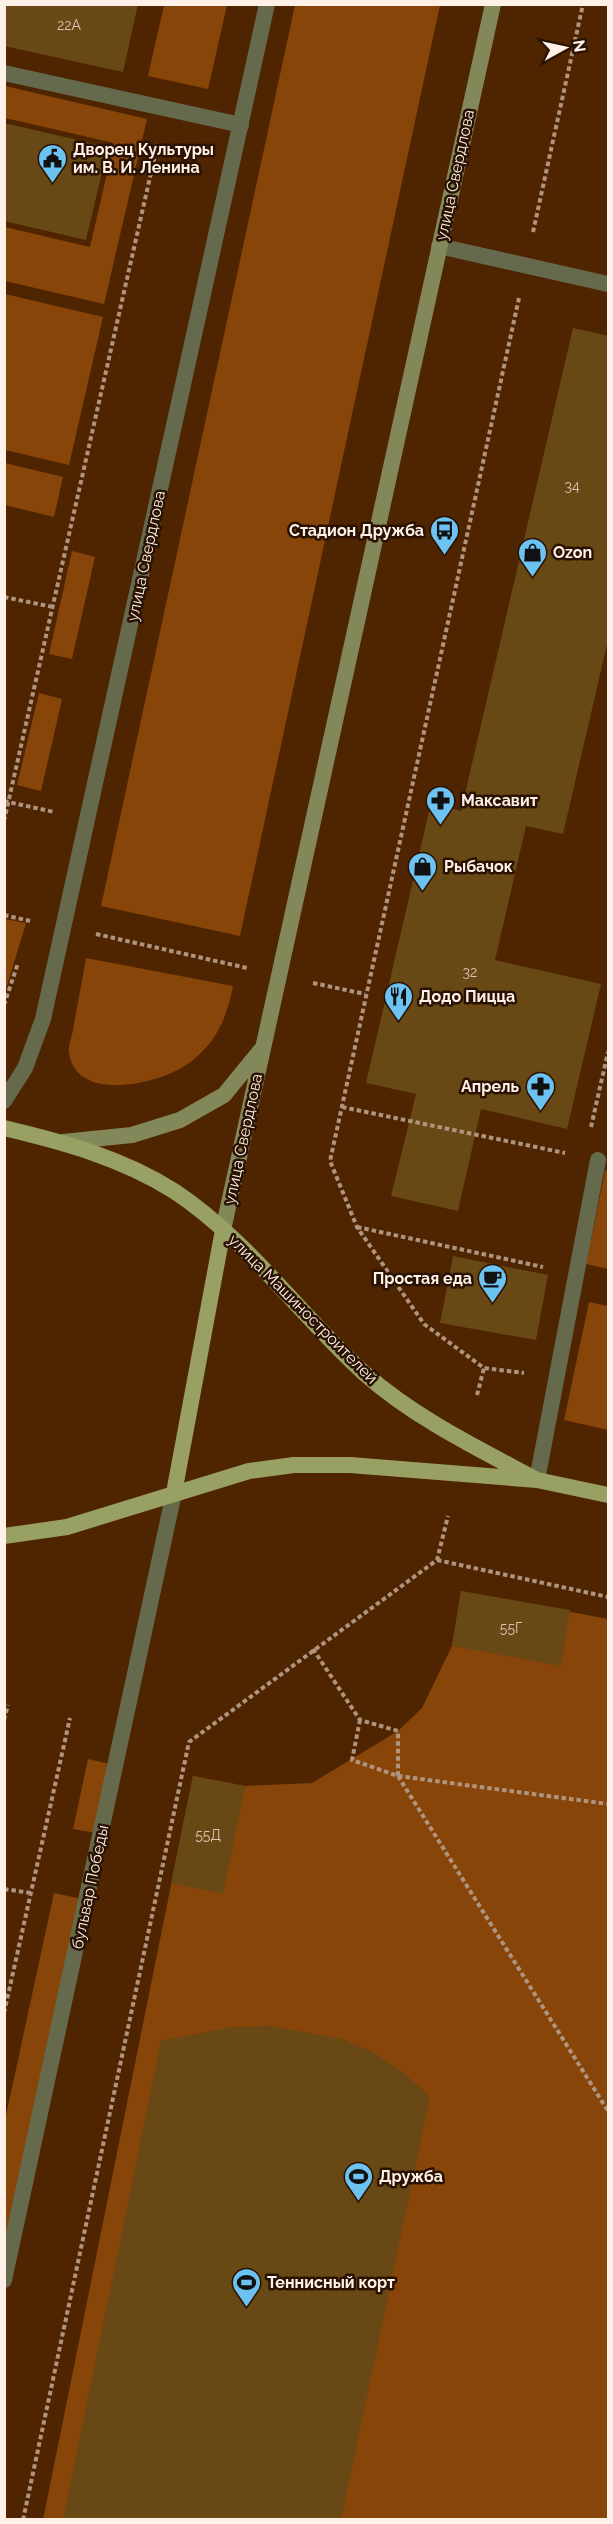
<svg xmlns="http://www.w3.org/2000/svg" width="613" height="2524" viewBox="0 0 613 2524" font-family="Raleway,sans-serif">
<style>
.green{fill:#884509}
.building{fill:#684815}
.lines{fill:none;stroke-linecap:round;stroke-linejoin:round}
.path{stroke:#af947f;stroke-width:4;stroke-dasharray:4.5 3;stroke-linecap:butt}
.service{stroke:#656a4c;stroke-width:16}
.tertiary{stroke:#656a4c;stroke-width:16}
.secondary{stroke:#82885a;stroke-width:16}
.primary{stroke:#98a063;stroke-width:16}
.labels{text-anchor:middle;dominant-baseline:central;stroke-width:5;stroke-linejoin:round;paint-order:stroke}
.number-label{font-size:14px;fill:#d9c7b3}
.poi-label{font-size:16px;font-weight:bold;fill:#fff1e8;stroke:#2a1202;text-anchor:start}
.street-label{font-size:16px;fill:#fff1e8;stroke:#2a1202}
</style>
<rect width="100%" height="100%" fill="#4f2401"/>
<path class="green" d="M 164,5 L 227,5 L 208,89 L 148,76 Z
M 295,5 L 440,5 L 240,936 L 101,906 Z
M 5,86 L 147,119 L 104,304 L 5,281 L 5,227 L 90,247 L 114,143 L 5,118 Z
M 5,294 L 103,317 L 69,465 L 5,450 Z
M 5,463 L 63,477 L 54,517 L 5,505 Z
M 72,551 L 95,557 L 72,659 L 49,654 Z
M 39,693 L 62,699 L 41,791 L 17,785 Z
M 5,919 L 26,923 L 5,992 L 4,919 Z
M 86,958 L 233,986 C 227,1016 218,1040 193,1060 C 167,1083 75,1106 69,1052 C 68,1046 72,1036 73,1030 C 77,1006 82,982 86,958 Z
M 608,1169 L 608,1269 L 586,1264 L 605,1171 Z
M 589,1302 L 608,1306 L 608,1430 L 564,1420 Z
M 461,1591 L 608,1619 L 608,2519 L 43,2520 L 193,1776 L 245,1786 L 312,1783 L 398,1731 L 422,1708 L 452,1646 Z
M 88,1759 L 110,1764 L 96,1833 L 73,1829 Z
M 54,1893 L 82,1899 L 5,2252 L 5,2120 Z"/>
<path class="building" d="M 4,4 L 138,4 L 123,72 L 4,46 Z
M 4,123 L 108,147 L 86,240 L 4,221 Z
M 573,328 L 609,336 L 609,636 L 563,834 L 526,826 L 495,960 L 601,984 L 567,1129 L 481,1109 L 458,1211 L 391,1196 L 416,1094 L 366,1083 L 431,803 L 461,811 Z
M 453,1256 L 548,1275 L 536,1340 L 440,1323 Z
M 461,1591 L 570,1610 L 561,1666 L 452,1646 Z
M 193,1776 L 245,1786 L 223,1894 L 171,1883 Z
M 271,2026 L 342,2039 L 372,2052 L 404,2073 L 430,2097 L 341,2520 L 63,2520 L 161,2041 L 232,2027 Z"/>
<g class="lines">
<path class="path" d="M 533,232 L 583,4
M 519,298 L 330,1161 L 357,1227 L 424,1324 L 484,1368 L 524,1373
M 4,597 L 53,607
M 4,801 L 54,812
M 4,821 L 158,142
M 4,915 L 30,921
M 96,934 L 247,968
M 313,983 L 365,994
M 4,1005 L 18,963
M 342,1107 L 565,1153
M 591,1127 L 608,1052
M 357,1227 L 543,1267
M 477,1395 L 484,1368
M 437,1560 L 608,1597
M 313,1649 L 360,1720 L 398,1731 L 398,1776 L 352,1760 L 360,1720
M 4,1720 L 8,1705
M 398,1776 L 608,2111
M 398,1776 L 608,1804
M 4,1889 L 31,1893
M 4,2013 L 70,1718
M 23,2520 L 189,1742 L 437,1560 L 448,1516"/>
<path class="service" d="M 4,73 L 241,125
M 439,246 L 608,284
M 537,1480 L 598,1160"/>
<path class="tertiary" d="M 4,1101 L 25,1068 L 43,1019 L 267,4
M 4,2280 L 174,1493"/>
<path class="secondary" d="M 63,1142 L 132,1135 L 180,1120 L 224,1095 L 260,1051
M 223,1230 L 493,4"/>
<path class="primary" d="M 4,1128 C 63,1142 122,1158 174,1191 C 247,1239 300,1315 364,1373 C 415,1418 477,1448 537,1480
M 174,1493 L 223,1230
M 4,1536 L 67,1527 L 249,1471 L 294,1465 L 350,1465 L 537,1480 L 608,1495"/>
</g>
<defs>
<symbol id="civic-pin" viewBox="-11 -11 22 30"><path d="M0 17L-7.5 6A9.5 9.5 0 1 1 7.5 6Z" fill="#6cc3f2" stroke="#2a1202"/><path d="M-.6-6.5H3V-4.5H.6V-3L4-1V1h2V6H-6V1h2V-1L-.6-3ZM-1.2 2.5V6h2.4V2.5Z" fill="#111"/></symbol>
<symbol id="bus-pin" viewBox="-11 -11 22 30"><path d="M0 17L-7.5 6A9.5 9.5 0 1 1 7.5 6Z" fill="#6cc3f2" stroke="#2a1202"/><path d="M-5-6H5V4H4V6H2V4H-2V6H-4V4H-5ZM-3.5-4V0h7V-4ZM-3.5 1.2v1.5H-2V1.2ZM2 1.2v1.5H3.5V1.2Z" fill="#111"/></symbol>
<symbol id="shop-pin" viewBox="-11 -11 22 30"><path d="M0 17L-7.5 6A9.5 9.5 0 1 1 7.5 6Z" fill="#6cc3f2" stroke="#2a1202"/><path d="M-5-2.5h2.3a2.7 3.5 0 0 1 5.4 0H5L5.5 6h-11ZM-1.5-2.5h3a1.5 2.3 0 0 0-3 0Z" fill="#111"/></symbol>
<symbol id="pharmacy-pin" viewBox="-11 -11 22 30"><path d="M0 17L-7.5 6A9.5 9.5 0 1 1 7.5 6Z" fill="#6cc3f2" stroke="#2a1202"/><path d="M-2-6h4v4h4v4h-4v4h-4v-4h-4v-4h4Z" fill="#111"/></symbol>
<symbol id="restaurant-pin" viewBox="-11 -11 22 30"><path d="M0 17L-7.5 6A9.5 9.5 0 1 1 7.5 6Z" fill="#6cc3f2" stroke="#2a1202"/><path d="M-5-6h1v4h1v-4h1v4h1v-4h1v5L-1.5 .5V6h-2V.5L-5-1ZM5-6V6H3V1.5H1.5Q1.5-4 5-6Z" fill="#111"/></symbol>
<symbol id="cafe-pin" viewBox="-11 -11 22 30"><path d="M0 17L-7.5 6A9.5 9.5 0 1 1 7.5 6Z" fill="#6cc3f2" stroke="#2a1202"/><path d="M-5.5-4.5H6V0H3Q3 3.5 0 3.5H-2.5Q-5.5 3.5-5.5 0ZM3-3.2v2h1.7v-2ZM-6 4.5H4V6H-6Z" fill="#111"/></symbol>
<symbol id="stadium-pin" viewBox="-11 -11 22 30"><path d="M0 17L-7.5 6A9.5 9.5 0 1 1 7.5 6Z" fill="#6cc3f2" stroke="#2a1202"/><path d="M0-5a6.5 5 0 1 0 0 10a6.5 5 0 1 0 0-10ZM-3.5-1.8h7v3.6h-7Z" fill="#111"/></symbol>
</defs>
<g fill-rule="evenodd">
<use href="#civic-pin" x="36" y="142" width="33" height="45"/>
<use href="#bus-pin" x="428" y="514" width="33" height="45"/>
<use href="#shop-pin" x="516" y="536" width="33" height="45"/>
<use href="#pharmacy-pin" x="424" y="784" width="33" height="45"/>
<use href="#shop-pin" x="406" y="850" width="33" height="45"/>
<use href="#restaurant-pin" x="382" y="980" width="33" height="45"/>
<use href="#pharmacy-pin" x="524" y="1070" width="33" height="45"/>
<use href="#cafe-pin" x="476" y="1262" width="33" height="45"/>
<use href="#stadium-pin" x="342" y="2160" width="33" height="45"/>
<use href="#stadium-pin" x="230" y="2266" width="33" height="45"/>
</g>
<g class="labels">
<g class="number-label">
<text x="69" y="25">22А</text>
<text x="572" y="486">34</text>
<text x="470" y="972">32</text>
<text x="511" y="1628">55Г</text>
<text x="208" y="1835">55Д</text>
</g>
<g class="poi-label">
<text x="73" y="149">Дворец Культуры<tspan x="73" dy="18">им. В. И. Ленина</tspan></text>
<text x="424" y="530" text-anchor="end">Стадион Дружба</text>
<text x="553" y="552">Ozon</text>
<text x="461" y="800">Максавит</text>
<text x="444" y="866">Рыбачок</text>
<text x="419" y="996">Додо Пицца</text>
<text x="519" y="1086" text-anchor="end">Апрель</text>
<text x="472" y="1278" text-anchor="end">Простая еда</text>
<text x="379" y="2176">Дружба</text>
<text x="267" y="2282">Теннисный корт</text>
</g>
<g class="street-label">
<text transform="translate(455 175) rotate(-78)">улица Свердлова</text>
<text transform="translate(146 556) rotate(-78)">улица Свердлова</text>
<text transform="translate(243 1139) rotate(-78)">улица Свердлова</text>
<text transform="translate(303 1309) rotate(45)">улица Машиностроителей</text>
<text transform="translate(90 1887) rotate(-78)">бульвар Победы</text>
</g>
</g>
<rect width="613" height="2524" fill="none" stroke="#fff1e8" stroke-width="12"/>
<g transform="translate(565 48) rotate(82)" stroke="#2a1202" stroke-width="4.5" paint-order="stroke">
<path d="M0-4.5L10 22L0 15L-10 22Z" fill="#fff1e8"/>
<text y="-9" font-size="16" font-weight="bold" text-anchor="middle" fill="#fff1e8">N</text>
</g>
</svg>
